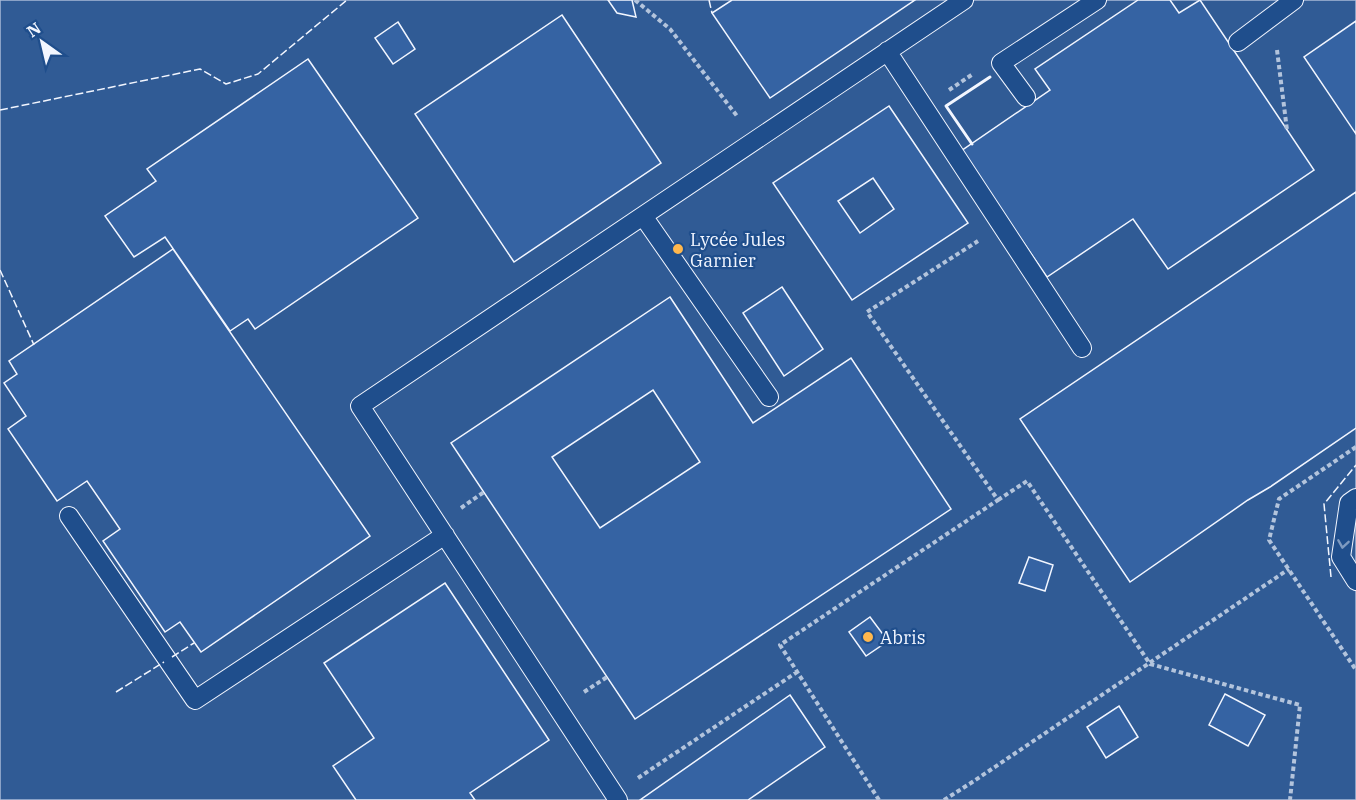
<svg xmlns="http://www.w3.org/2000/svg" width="1356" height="800" viewBox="0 0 1356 800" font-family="'IBM Plex Serif',serif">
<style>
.built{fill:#305b95;stroke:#a8bbd7;stroke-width:1.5}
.building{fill:#3563a3;stroke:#f2f6ff;stroke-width:1.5;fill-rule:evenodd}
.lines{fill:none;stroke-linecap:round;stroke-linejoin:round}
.service-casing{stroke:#f2f6ff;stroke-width:20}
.path{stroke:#b3c4dc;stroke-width:4;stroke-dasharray:4.5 3;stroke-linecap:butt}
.service{stroke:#1f4e8c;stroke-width:18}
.fence{stroke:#f2f6ff;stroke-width:1.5;stroke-dasharray:8 3;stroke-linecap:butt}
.wall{stroke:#f2f6ff;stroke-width:3}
.oneway{stroke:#7e9ac0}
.poi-dot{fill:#ffb74d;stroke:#1f4e8c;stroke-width:2}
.labels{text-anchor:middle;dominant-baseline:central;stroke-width:4.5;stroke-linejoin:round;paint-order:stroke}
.poi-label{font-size:18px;fill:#f2f6ff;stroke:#1f4e8c;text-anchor:start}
</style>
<rect width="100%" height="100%" fill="#1f4e8c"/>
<path class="built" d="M 0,0 L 1356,0 L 1356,800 L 0,800 Z"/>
<path class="building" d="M 608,0 L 632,0 L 636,17 L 617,13 Z
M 732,0 L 915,0 L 770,98 L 712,13 Z
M 1138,0 L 1170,0 L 1179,13 L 1200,0 L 1314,170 L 1168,269 L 1133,219 L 1047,277 L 961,151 L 1050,90 L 1035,69 Z
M 562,15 L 661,163 L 514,262 L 415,114 Z
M 1356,21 L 1356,134 L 1304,57 Z
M 398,22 L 415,49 L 393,64 L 375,38 Z
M 308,59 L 418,218 L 255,329 L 248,319 L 230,331 L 165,237 L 134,257 L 105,216 L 156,181 L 147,169 Z
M 889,106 L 968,223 L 852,300 L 773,183 ZM 873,178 L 894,209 L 860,233 L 838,201 Z
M 1356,192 L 1356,428 L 1270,487 L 1248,500 L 1130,582 L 1020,419 Z
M 173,249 L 370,536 L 201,652 L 180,622 L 165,632 L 103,541 L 120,529 L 87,481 L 57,501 L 8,429 L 26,416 L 4,383 L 17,374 L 9,361 Z
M 782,287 L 823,349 L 784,376 L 743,313 Z
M 670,297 L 753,423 L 851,358 L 951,509 L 635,719 L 451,443 ZM 653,390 L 700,462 L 600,528 L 552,457 Z
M 1029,557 L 1053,565 L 1045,591 L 1019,583 Z
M 445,583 L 549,740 L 470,793 L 475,800 L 356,800 L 333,766 L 374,738 L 324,663 Z
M 870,617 L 888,641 L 866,656 L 849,632 Z
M 1225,694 L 1265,715 L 1248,746 L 1209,725 Z
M 790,695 L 825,747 L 748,800 L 640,800 Z
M 1119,706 L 1138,737 L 1106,758 L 1087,727 Z"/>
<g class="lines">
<defs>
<path id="service" d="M 1238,42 L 1294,0
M 887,51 L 1082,348
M 1026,97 L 1001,63 L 1097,0
M 643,216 L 769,397
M 1356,498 L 1349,503 L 1341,557 L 1356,581
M 69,516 L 195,700 L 445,535
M 618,800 L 360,406 L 964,0"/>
</defs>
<use href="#service" class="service-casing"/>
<path class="path" d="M 635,0 L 670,29 L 737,116
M 1277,50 L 1287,130
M 949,90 L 973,74
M 1356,447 L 1279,499 L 1269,540 L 1356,670
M 998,500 L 1027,481 L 1150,664 L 1300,705 L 1290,800
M 461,508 L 484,492
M 584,692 L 607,677
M 638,778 L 797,672
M 879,800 L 780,645 L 998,500 L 867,312 L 978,241
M 944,800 L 974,781 L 1289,569"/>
<use href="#service" class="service"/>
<path class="fence" d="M 709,0 L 712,13
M 0,110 L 200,69 L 226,84 L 258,74 L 347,0
M 0,270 L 34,345
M 1331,577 L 1324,504 L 1356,465
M 172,657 L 194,643
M 116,692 L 164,662"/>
<path class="wall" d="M 972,144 L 946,106 L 990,77"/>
</g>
<defs><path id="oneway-chevron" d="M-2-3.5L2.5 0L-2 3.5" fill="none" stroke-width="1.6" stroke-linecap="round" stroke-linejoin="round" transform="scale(1.5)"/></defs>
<use class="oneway" href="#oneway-chevron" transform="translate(1343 544) rotate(99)"/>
<g class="poi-dot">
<circle cx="678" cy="249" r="6"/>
<circle cx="868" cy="637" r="6"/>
</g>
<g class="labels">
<g class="poi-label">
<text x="690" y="239">Lycée Jules<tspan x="690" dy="21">Garnier</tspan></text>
<text x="880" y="637">Abris</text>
</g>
</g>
<g transform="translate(42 42) rotate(326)" stroke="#1f4e8c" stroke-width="4.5" paint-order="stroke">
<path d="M0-4.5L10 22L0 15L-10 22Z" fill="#f2f6ff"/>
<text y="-9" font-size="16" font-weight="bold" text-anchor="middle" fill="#f2f6ff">N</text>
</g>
</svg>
